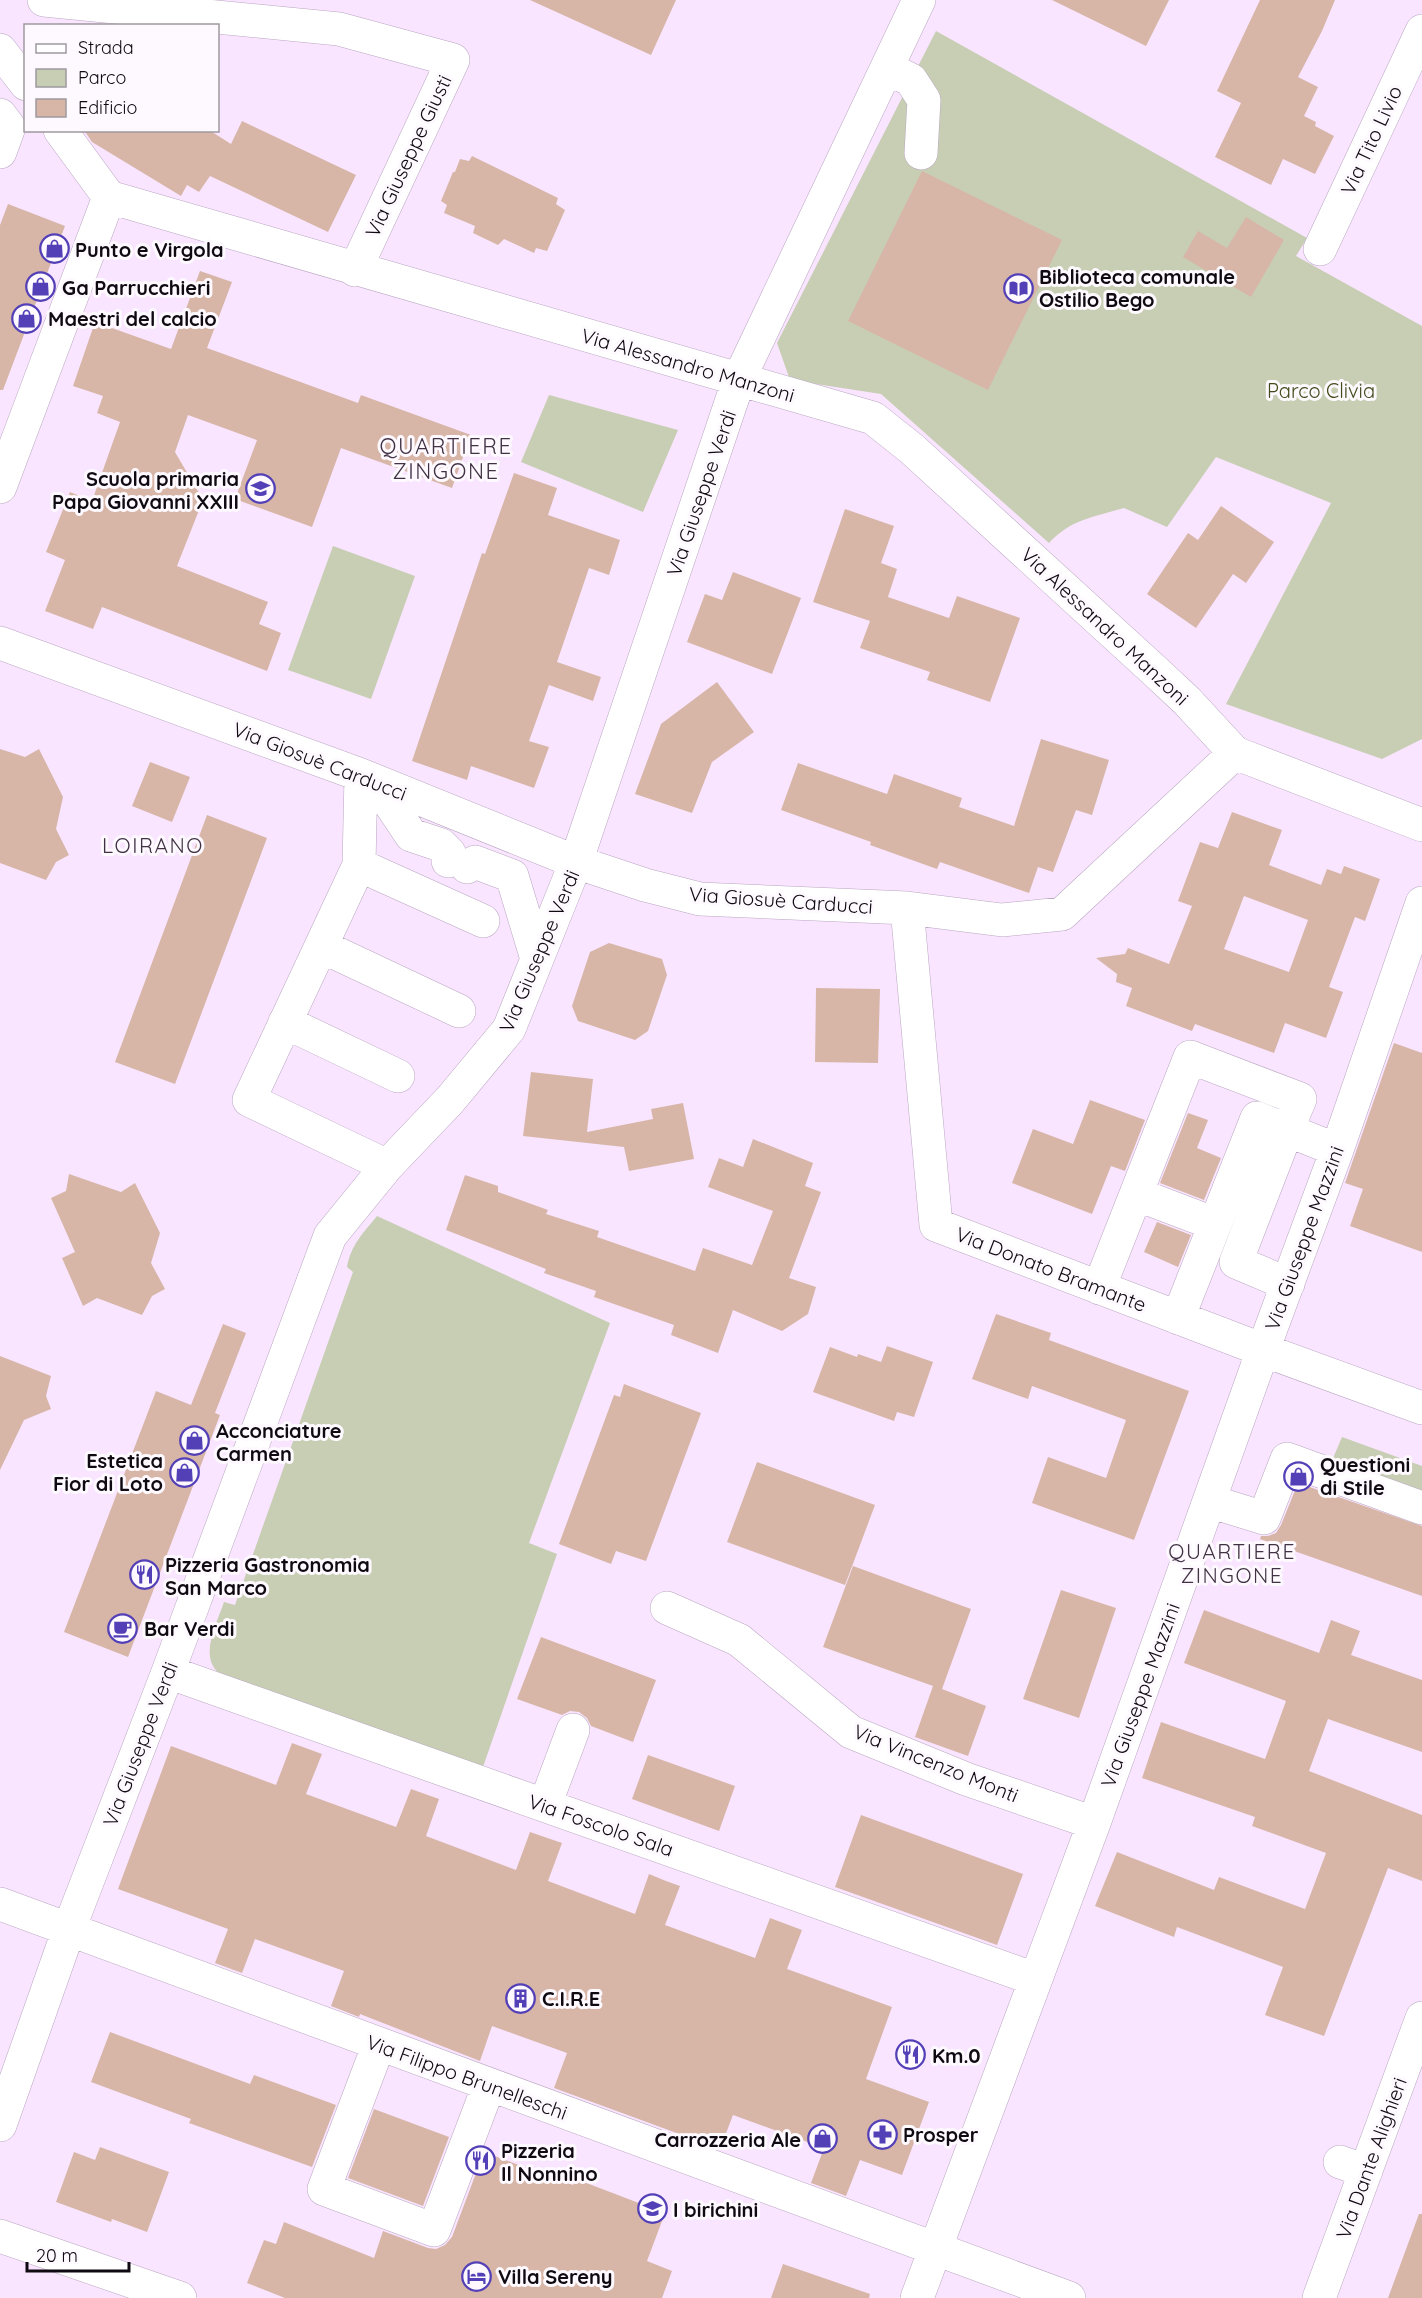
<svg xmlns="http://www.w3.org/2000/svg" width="1422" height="2298" viewBox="0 0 1422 2298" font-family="Quicksand,sans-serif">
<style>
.green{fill:#c7ceb3}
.building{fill:#d7b6a8;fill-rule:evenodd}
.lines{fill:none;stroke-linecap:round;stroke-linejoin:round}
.minor-casing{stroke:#baa7c0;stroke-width:34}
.minor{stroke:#fff;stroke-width:33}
.labels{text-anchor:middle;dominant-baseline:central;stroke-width:6;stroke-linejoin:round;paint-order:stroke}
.street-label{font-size:20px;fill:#0f0911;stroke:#fdf9fe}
.poi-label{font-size:20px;font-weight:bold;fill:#0f0911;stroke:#fdf9fe;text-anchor:start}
.park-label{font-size:20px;fill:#414b1a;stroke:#fdf9fe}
.neighbourhood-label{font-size:21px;letter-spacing:1.5px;fill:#403144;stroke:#fdf9fe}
.quarter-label{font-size:22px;letter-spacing:1.5px;fill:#403144;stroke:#fdf9fe}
</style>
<rect width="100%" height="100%" fill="#f9e5ff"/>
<path class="green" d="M 936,31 L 1307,238 L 1296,256 L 1422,326 L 1422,739 L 1382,759 L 1226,704 L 1331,503 L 1216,457 L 1167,527 L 1124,508 C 1094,517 1071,519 1049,543 L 881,394 L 790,380 L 777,343 Z
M 549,395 L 678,430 L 643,512 L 521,462 Z
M 333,546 L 415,576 L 371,699 L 288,670 Z
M 377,1216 L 610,1323 L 529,1543 L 557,1554 L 483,1767 L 223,1677 C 220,1674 215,1670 213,1666 C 203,1648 218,1620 224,1602 L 235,1605 L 353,1272 L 347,1267 C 351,1245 363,1233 377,1216 Z
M 1342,1437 L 1422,1466 L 1422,1496 L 1331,1463 Z"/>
<path class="building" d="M 530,0 L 676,0 L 651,55 Z
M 1052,0 L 1169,0 L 1146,46 Z
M 1260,0 L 1335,0 L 1322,31 L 1298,77 L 1318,87 L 1304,116 L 1316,122 L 1315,126 L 1334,136 L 1315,174 L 1283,159 L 1271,185 L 1215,157 L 1241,103 L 1217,91 Z
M 242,121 L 356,175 L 328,232 L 210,176 L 199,192 L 187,185 L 181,196 L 92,142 L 84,130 L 209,130 L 231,144 Z
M 472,156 L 558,198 L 556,204 L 565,210 L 547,251 L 536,248 L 534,253 L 504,239 L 498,245 L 473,233 L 475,226 L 444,213 L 447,205 L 441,201 L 453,172 L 455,172 L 460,159 L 469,161 Z
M 922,171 L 1062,240 L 988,390 L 848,321 Z
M 8,204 L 65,226 L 3,390 L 0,390 L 0,225 Z
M 1246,217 L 1284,240 L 1251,297 L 1183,257 L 1198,231 L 1227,248 Z
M 200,271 L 232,282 L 207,348 L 358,403 L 361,395 L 471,435 L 452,488 L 341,448 L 312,527 L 235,499 L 257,440 L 188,415 L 175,452 L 203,500 L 177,566 L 268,602 L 259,624 L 281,633 L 267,671 L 102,607 L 93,629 L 45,611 L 65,560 L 46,552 L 70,492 L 92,501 L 120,422 L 97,413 L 103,396 L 73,386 L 95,322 L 171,349 Z
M 514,473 L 557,488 L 548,515 L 620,540 L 609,575 L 589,568 L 557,662 L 601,677 L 593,701 L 549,685 L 529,741 L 549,747 L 534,788 L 471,766 L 467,780 L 412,761 L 482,553 L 485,554 Z
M 1221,506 L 1274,542 L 1246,583 L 1233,574 L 1196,628 L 1147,594 L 1188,533 L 1198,540 Z
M 845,509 L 894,526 L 881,563 L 897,569 L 888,597 L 949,618 L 957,596 L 1020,618 L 990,702 L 927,680 L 930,672 L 860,648 L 870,621 L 813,602 Z
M 733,572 L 801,598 L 772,674 L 687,642 L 705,594 L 722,600 Z
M 717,682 L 754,732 L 712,762 L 692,813 L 635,794 L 661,724 Z
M 1041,739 L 1109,760 L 1092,815 L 1076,810 L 1053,872 L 1038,867 L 1029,893 L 940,862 L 937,869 L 870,845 L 871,842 L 781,810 L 798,763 L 887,794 L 894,774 L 962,798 L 959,807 L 1014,826 Z
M 0,749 L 25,757 L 39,749 L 63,797 L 56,829 L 69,855 L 56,862 L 46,880 L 0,863 Z
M 150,762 L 190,777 L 172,822 L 132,806 Z
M 1232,812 L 1282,830 L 1269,865 L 1321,885 L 1327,869 L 1341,874 L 1344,866 L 1380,879 L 1365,921 L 1355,917 L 1329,987 L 1343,992 L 1326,1038 L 1285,1023 L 1274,1053 L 1195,1024 L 1192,1031 L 1126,1006 L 1132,988 L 1116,982 L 1117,974 L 1096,958 L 1125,954 L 1128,948 L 1169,964 L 1192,906 L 1178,901 L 1200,842 L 1218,848 ZM 1244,896 L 1308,920 L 1289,972 L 1224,949 Z
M 207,815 L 267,838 L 175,1084 L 115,1062 Z
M 609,943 L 662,959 L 667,975 L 648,1031 L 635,1040 L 578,1021 L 572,1006 L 590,952 Z
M 816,988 L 880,989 L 878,1063 L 815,1062 Z
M 1394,1043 L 1422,1053 L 1422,1252 L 1350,1226 L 1363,1189 L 1345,1183 Z
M 531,1072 L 593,1079 L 587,1132 L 653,1119 L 651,1109 L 683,1103 L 694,1159 L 629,1171 L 624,1147 L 523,1136 Z
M 1090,1100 L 1145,1120 L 1125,1171 L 1111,1166 L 1092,1214 L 1012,1183 L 1033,1129 L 1073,1144 Z
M 1188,1113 L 1208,1120 L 1197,1148 L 1221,1158 L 1204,1200 L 1160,1183 Z
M 753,1139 L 813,1163 L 805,1186 L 821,1192 L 789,1278 L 816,1287 L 808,1314 L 782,1331 L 733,1310 L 718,1353 L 671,1335 L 674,1325 L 594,1297 L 596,1291 L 544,1273 L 546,1269 L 446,1230 L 465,1175 L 498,1186 L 498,1192 L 548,1210 L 546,1214 L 599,1231 L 597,1237 L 695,1271 L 703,1248 L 752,1265 L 773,1211 L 708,1187 L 719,1158 L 743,1167 Z
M 69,1174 L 121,1192 L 135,1183 L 160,1233 L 151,1263 L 165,1289 L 152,1296 L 142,1315 L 97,1298 L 83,1306 L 62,1258 L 75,1252 L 51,1198 L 66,1191 Z
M 1157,1222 L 1191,1235 L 1178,1267 L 1144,1252 Z
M 996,1314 L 1051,1333 L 1049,1340 L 1189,1391 L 1134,1540 L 1032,1503 L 1048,1457 L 1106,1478 L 1126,1420 L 1032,1386 L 1028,1399 L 972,1379 Z
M 223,1324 L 246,1333 L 215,1413 L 220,1415 L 128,1657 L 64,1632 L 156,1391 L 191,1405 Z
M 887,1346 L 933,1362 L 914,1417 L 897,1412 L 894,1421 L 813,1392 L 830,1347 L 857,1357 L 858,1354 L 881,1362 Z
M 0,1356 L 51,1376 L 46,1396 L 51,1409 L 24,1420 L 0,1470 Z
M 624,1384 L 701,1413 L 646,1561 L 616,1551 L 611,1564 L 559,1544 L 614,1395 L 620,1397 Z
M 757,1462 L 875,1505 L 845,1585 L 727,1542 Z
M 1298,1483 L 1422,1526 L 1422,1596 L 1260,1539 L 1261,1536 L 1268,1536 L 1276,1533 L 1281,1525 Z
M 853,1566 L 971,1609 L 942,1689 L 986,1706 L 968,1756 L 915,1737 L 933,1686 L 823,1647 Z
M 1061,1590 L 1116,1608 L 1079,1718 L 1023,1699 Z
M 1204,1610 L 1319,1653 L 1331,1620 L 1360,1631 L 1351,1655 L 1422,1680 L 1422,1752 L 1328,1719 L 1309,1771 L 1422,1815 L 1422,1881 L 1388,1868 L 1324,2036 L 1265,2015 L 1283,1967 L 1177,1927 L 1174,1937 L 1095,1906 L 1117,1852 L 1214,1890 L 1219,1877 L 1305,1909 L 1326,1853 L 1252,1826 L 1255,1817 L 1142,1778 L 1161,1722 L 1265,1759 L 1286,1701 L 1184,1663 Z
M 541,1637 L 656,1680 L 633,1742 L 591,1726 L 587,1718 L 579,1712 L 570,1711 L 562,1715 L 517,1699 Z
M 292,1743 L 322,1754 L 306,1794 L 396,1827 L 411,1789 L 439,1799 L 426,1836 L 516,1870 L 530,1832 L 562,1843 L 548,1881 L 635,1914 L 649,1874 L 666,1881 L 680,1886 L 665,1925 L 755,1958 L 770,1918 L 802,1930 L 787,1969 L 892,2007 L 866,2079 L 929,2102 L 902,2175 L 860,2160 L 846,2196 L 841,2194 L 811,2183 L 824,2148 L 733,2115 L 720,2149 L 554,2088 L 567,2053 L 492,2026 L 480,2061 L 360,2014 L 359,2017 L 331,2006 L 344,1971 L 255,1939 L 242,1973 L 215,1963 L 228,1929 L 118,1889 L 171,1746 L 276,1785 Z
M 648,1755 L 735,1786 L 719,1831 L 632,1799 Z
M 861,1815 L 1023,1874 L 997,1945 L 835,1887 Z
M 110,2032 L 250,2084 L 254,2075 L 336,2105 L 312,2167 L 189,2123 L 191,2119 L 91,2082 Z
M 374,2109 L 449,2137 L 423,2206 L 348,2178 Z
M 100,2147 L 169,2172 L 147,2232 L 112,2219 L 111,2222 L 56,2202 L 74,2152 L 95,2160 Z
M 484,2152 L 573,2185 L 576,2179 L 665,2213 L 647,2261 L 672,2271 L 662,2298 L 285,2298 L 247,2283 L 264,2240 L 276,2244 L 284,2222 L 374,2258 L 383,2231 L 428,2248 L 436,2249 L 445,2245 L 452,2237 Z
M 1419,2214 L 1422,2214 L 1422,2298 L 1388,2298 Z
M 783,2264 L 870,2294 L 869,2298 L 771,2298 Z"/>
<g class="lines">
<defs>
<path id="minor" d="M 44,0 L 339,29 L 453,60 L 355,270
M 0,50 L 26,84
M 887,68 L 911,80 L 924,100 L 921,153
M 0,115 L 9,127 L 0,152
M 60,130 L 109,197 L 873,418 L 912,449 L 1156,672 L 1187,701 L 1235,753 L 1422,825
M 1320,249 L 1422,31
M 0,487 L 109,197
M 0,643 L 361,775 L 576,862 L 645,885 L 700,899 L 907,908 L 1002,920 L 1062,914 L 1235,753
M 361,775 L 359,865 L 249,1100 L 387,1166
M 375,781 L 411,835 L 441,845 L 449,853 L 448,861
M 359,865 L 483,921
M 467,867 L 475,862 L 512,876 L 537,959
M 907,908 L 936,1225 L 1263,1350 L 1422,1408
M 321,946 L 459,1011
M 285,1022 L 398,1076
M 1136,1194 L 1215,1224
M 1288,1284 L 1236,1262 L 1287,1130 L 1337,1150
M 1099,1288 L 1190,1057 L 1300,1099 L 1287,1130 L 1257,1118 L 1178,1318
M 1209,1501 L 1264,1518 L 1287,1459 L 1422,1508
M 667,1608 L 739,1640 L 851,1732 L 966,1779 L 1094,1823
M 168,1672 L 1035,1979
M 545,1805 L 573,1730
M 0,1904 L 1069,2298
M 379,2044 L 324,2189 L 434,2230 L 489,2085
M 0,2125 L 69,1929 L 168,1672 L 330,1236 L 387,1166 L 450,1100 L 509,1029 L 576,862 L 739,379 L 919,0
M 1340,2162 L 1366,2171
M 0,2236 L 180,2298
M 917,2298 L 1094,1823 L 1263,1350 L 1337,1150 L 1422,903
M 1319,2298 L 1422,2018"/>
</defs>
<use href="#minor" class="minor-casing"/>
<use href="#minor" class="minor"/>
</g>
<defs>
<symbol id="shop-ring" viewBox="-11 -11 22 22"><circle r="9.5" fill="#fdf9fe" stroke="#5340b7" stroke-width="1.5"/><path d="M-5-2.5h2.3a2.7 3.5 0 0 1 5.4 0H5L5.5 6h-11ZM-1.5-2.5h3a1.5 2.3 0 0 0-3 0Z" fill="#5340b7"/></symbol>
<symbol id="library-ring" viewBox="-11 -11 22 22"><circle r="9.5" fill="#fdf9fe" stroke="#5340b7" stroke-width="1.5"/><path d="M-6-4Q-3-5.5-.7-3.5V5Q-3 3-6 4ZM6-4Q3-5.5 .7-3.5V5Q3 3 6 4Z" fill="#5340b7"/></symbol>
<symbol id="school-ring" viewBox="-11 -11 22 22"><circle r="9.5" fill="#fdf9fe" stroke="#5340b7" stroke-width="1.5"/><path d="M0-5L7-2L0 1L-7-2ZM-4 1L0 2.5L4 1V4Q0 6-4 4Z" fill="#5340b7"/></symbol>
<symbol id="restaurant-ring" viewBox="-11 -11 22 22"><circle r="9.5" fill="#fdf9fe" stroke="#5340b7" stroke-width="1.5"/><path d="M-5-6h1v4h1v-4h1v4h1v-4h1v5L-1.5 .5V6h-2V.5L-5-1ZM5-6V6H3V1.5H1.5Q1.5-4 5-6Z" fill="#5340b7"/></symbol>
<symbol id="cafe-ring" viewBox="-11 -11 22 22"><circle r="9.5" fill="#fdf9fe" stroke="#5340b7" stroke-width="1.5"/><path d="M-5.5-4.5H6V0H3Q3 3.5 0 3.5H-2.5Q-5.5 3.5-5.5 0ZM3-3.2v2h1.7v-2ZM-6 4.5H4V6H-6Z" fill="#5340b7"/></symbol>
<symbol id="building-ring" viewBox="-11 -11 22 22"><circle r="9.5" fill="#fdf9fe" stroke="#5340b7" stroke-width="1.5"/><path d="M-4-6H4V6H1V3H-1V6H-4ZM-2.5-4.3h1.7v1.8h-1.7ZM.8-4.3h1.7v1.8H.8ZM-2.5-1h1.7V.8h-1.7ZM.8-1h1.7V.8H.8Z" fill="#5340b7"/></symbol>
<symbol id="pharmacy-ring" viewBox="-11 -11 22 22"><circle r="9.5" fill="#fdf9fe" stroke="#5340b7" stroke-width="1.5"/><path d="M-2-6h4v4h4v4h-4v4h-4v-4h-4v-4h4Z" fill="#5340b7"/></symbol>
<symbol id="hotel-ring" viewBox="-11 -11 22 22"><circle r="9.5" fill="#fdf9fe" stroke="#5340b7" stroke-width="1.5"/><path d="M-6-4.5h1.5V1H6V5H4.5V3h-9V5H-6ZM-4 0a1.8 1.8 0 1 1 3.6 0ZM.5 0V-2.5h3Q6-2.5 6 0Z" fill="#5340b7"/></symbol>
</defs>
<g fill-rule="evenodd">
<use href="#shop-ring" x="38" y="232" width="33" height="33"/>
<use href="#shop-ring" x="24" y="270" width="33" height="33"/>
<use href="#library-ring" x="1002" y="272" width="33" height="33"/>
<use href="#shop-ring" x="10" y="302" width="33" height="33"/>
<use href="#school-ring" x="244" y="472" width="33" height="33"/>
<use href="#shop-ring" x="178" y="1424" width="33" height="33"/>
<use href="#shop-ring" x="168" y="1456" width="33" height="33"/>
<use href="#shop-ring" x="1282" y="1460" width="33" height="33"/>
<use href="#restaurant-ring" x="128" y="1558" width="33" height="33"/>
<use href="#cafe-ring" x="106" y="1612" width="33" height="33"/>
<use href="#building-ring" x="504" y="1982" width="33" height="33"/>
<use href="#restaurant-ring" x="894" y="2038" width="33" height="33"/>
<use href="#pharmacy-ring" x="866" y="2118" width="33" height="33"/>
<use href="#shop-ring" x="806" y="2122" width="33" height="33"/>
<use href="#restaurant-ring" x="464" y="2144" width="33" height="33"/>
<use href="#school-ring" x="636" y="2192" width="33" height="33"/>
<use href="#hotel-ring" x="460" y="2260" width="33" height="33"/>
</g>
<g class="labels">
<g class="street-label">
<text transform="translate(1371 140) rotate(-65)">Via Tito Livio</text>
<text transform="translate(408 156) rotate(-65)">Via Giuseppe Giusti</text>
<text transform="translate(688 365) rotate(16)">Via Alessandro Manzoni</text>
<text transform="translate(701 493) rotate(-71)">Via Giuseppe Verdi</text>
<text transform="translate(1105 626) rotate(43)">Via Alessandro Manzoni</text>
<text transform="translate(320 761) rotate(21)">Via Giosuè Carducci</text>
<text transform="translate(781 900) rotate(4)">Via Giosuè Carducci</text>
<text transform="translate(539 951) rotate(-67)">Via Giuseppe Verdi</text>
<text transform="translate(1304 1238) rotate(-70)">Via Giuseppe Mazzini</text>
<text transform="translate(1051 1269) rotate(21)">Via Donato Bramante</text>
<text transform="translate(1140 1695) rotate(-70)">Via Giuseppe Mazzini</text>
<text transform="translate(140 1744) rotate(-69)">Via Giuseppe Verdi</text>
<text transform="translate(936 1763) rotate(22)">Via Vincenzo Monti</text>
<text transform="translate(601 1825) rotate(19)">Via Foscolo Sala</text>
<text transform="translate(467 2077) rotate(20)">Via Filippo Brunelleschi</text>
<text transform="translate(1371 2158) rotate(-70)">Via Dante Alighieri</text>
</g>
<g class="poi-label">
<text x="75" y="249">Punto e Virgola</text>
<text x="1039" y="276">Biblioteca comunale<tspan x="1039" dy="23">Ostilio Bego</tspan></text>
<text x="62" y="287">Ga Parrucchieri</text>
<text x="48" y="318">Maestri del calcio</text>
<text x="239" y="478" text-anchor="end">Scuola primaria<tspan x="239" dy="23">Papa Giovanni XXIII</tspan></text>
<text x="216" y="1430">Acconciature<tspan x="216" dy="23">Carmen</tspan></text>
<text x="163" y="1460" text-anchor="end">Estetica<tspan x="163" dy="23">Fior di Loto</tspan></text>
<text x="1320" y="1464">Questioni<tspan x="1320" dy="23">di Stile</tspan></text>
<text x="165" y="1564">Pizzeria Gastronomia<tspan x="165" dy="23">San Marco</tspan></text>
<text x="144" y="1628">Bar Verdi</text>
<text x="542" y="1998">C.I.R.E</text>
<text x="932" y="2055">Km.0</text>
<text x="903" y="2134">Prosper</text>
<text x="801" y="2139" text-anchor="end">Carrozzeria Ale</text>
<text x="501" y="2150">Pizzeria<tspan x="501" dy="23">Il Nonnino</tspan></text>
<text x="673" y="2209">I birichini</text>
<text x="498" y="2276">Villa Sereny</text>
</g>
<g class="park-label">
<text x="1321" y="390">Parco Clivia</text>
</g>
<g class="neighbourhood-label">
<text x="153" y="845">LOIRANO</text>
<text x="1232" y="1551">QUARTIERE<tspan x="1232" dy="24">ZINGONE</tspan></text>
</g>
<g class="quarter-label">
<text x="446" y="446">QUARTIERE<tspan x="446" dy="25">ZINGONE</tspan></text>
</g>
</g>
<rect x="24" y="24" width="195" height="108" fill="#fdf9fe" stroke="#9e999f" stroke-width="1.5"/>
<rect x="36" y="44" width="30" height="9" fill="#ffffff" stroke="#9e999f" stroke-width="1.5"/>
<text x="78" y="54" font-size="18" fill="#0f0911">Strada</text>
<rect x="36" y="69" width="30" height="18" fill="#c7ceb3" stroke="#9e999f" stroke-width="1.5"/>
<text x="78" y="84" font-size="18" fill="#0f0911">Parco</text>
<rect x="36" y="99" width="30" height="18" fill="#d7b6a8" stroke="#9e999f" stroke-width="1.5"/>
<text x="78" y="114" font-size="18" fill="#0f0911">Edificio</text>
<path d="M27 2262v9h102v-9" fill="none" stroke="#0f0911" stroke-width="3"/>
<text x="36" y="2262" font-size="18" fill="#0f0911" stroke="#fdf9fe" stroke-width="4.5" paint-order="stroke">20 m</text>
</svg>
